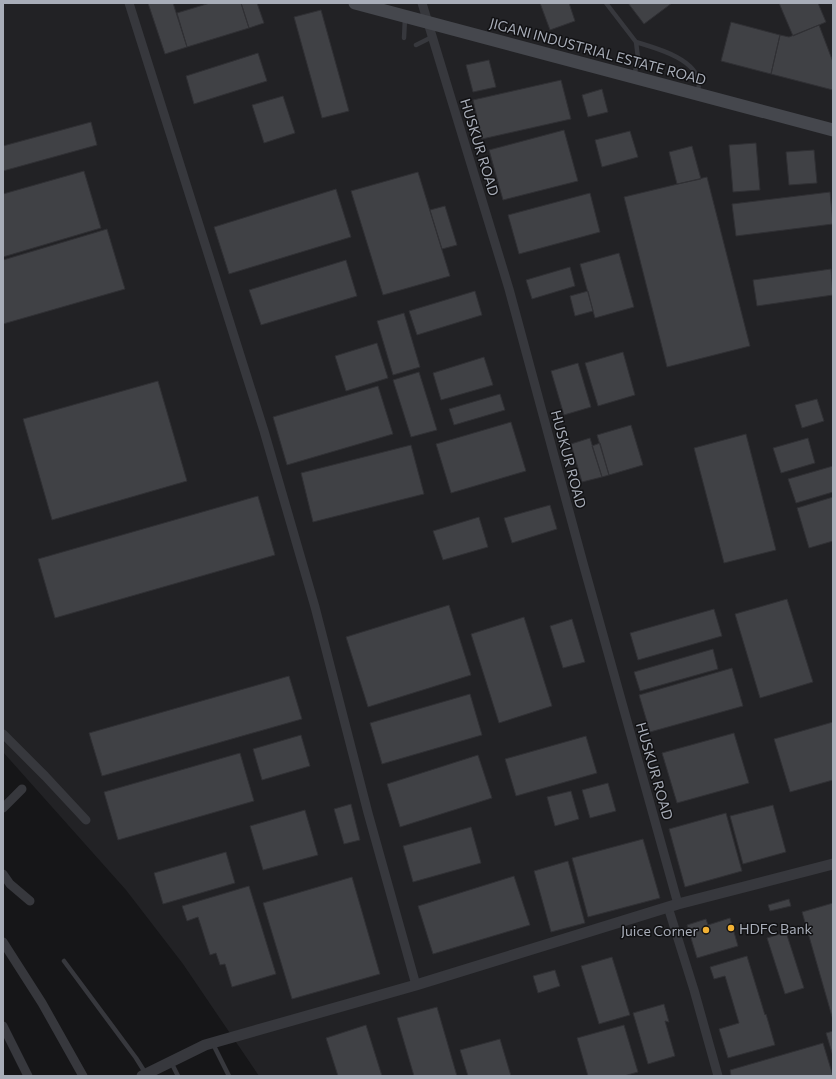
<svg xmlns="http://www.w3.org/2000/svg" width="836" height="1079" viewBox="0 0 836 1079" font-family="Commissioner,sans-serif">
<style>
.built{fill:#222225}
.building{fill:#404145;stroke:#303034}
.lines{fill:none;stroke-linecap:round;stroke-linejoin:round}
.service{stroke:#37383d;stroke-width:4.5}
.minor{stroke:#37383d;stroke-width:9}
.tertiary{stroke:#37383d;stroke-width:11}
.secondary{stroke:#45474d;stroke-width:13}
.poi-dot{fill:#f2b134;stroke:#111113;stroke-width:1.5}
.labels{text-anchor:middle;dominant-baseline:central;stroke-width:3;stroke-linejoin:round;paint-order:stroke}
.street-label{font-size:14px;fill:#a8adb8;stroke:#111113}
.poi-label{font-size:14px;fill:#a8adb8;stroke:#111113;text-anchor:start}
</style>
<rect width="100%" height="100%" fill="#161618"/>
<path class="built" d="M 3,3 L 833,3 L 833,1076 L 259,1076 L 183,964 L 126,890 L 3,752 Z"/>
<path class="building" d="M 148,3 L 173,3 L 187,47 L 165,54 Z
M 210,3 L 241,3 L 249,28 L 187,47 L 177,13 Z
M 241,3 L 257,3 L 264,23 L 249,28 Z
M 540,3 L 569,3 L 575,21 L 550,30 Z
M 628,3 L 672,3 L 644,24 Z
M 779,3 L 818,3 L 826,22 L 793,36 Z
M 321,10 L 349,111 L 322,118 L 294,17 Z
M 731,22 L 780,35 L 771,74 L 721,61 Z
M 819,25 L 833,62 L 833,90 L 771,74 L 780,35 L 789,37 Z
M 258,53 L 267,81 L 194,104 L 186,76 Z
M 489,60 L 496,87 L 473,92 L 466,65 Z
M 561,80 L 571,119 L 482,139 L 473,100 Z
M 602,89 L 608,112 L 588,117 L 582,95 Z
M 283,96 L 295,133 L 264,143 L 252,105 Z
M 91,122 L 97,145 L 3,171 L 3,146 Z
M 564,130 L 578,181 L 503,200 L 489,150 Z
M 630,131 L 638,157 L 602,167 L 595,140 Z
M 756,143 L 760,190 L 733,192 L 729,145 Z
M 692,146 L 701,179 L 677,184 L 669,152 Z
M 814,150 L 817,183 L 789,185 L 786,152 Z
M 84,171 L 101,228 L 3,257 L 3,194 Z
M 418,172 L 450,276 L 383,295 L 351,191 Z
M 707,177 L 750,346 L 667,367 L 624,197 Z
M 336,189 L 351,237 L 229,274 L 214,227 Z
M 830,192 L 833,224 L 736,236 L 732,204 Z
M 590,193 L 600,232 L 519,254 L 508,215 Z
M 445,206 L 457,245 L 442,249 L 430,210 Z
M 107,229 L 125,289 L 3,324 L 3,260 Z
M 619,253 L 634,307 L 595,318 L 580,264 Z
M 346,260 L 357,296 L 261,325 L 249,290 Z
M 570,267 L 575,286 L 532,299 L 526,280 Z
M 831,269 L 833,295 L 757,306 L 753,280 Z
M 475,291 L 482,315 L 417,335 L 409,311 Z
M 588,291 L 593,311 L 575,316 L 570,296 Z
M 404,313 L 420,367 L 393,375 L 377,321 Z
M 377,343 L 388,378 L 346,391 L 335,356 Z
M 623,352 L 635,395 L 598,406 L 585,363 Z
M 484,357 L 493,385 L 441,400 L 433,373 Z
M 578,363 L 591,407 L 564,415 L 551,371 Z
M 419,372 L 437,430 L 411,437 L 393,380 Z
M 158,381 L 187,481 L 52,520 L 23,419 Z
M 378,386 L 393,434 L 287,465 L 273,417 Z
M 500,394 L 505,410 L 454,425 L 449,409 Z
M 817,399 L 824,421 L 802,428 L 795,405 Z
M 511,422 L 526,471 L 451,493 L 436,444 Z
M 631,425 L 643,465 L 609,475 L 597,435 Z
M 746,434 L 776,550 L 724,563 L 694,448 Z
M 590,438 L 602,477 L 582,482 L 571,444 Z
M 808,438 L 815,463 L 781,473 L 773,448 Z
M 600,443 L 609,475 L 602,477 L 592,446 Z
M 411,445 L 424,494 L 313,522 L 301,473 Z
M 833,466 L 833,492 L 796,503 L 788,479 Z
M 258,496 L 275,555 L 55,618 L 38,559 Z
M 833,497 L 833,541 L 809,548 L 797,508 Z
M 550,505 L 557,529 L 512,543 L 504,518 Z
M 479,517 L 488,547 L 443,560 L 433,531 Z
M 787,599 L 813,682 L 760,698 L 735,614 Z
M 449,605 L 471,675 L 368,707 L 346,637 Z
M 714,609 L 722,636 L 638,660 L 630,633 Z
M 524,617 L 552,706 L 499,723 L 471,634 Z
M 572,619 L 585,662 L 563,668 L 550,626 Z
M 713,649 L 718,669 L 640,691 L 634,672 Z
M 732,668 L 743,706 L 650,732 L 639,695 Z
M 289,676 L 302,719 L 102,776 L 89,733 Z
M 470,694 L 482,735 L 382,764 L 370,723 Z
M 833,722 L 833,780 L 790,792 L 774,739 Z
M 734,733 L 749,783 L 677,803 L 662,753 Z
M 301,735 L 310,766 L 262,780 L 253,749 Z
M 586,736 L 597,773 L 516,796 L 505,759 Z
M 240,753 L 254,801 L 118,840 L 104,792 Z
M 478,755 L 492,798 L 400,827 L 387,784 Z
M 608,783 L 616,811 L 590,818 L 582,790 Z
M 571,791 L 579,819 L 555,826 L 547,797 Z
M 351,804 L 360,840 L 344,844 L 334,809 Z
M 773,805 L 786,852 L 743,864 L 730,816 Z
M 305,810 L 318,855 L 263,870 L 250,826 Z
M 726,813 L 742,871 L 685,887 L 669,829 Z
M 471,827 L 481,863 L 413,882 L 403,846 Z
M 643,839 L 660,898 L 588,917 L 572,858 Z
M 226,852 L 235,883 L 163,904 L 154,873 Z
M 568,861 L 585,923 L 551,932 L 534,871 Z
M 514,876 L 530,925 L 433,954 L 418,906 Z
M 352,877 L 380,974 L 292,999 L 263,903 Z
M 249,886 L 276,974 L 232,987 L 225,964 L 220,965 L 216,953 L 210,955 L 198,917 L 187,921 L 182,906 Z
M 789,899 L 791,906 L 770,911 L 768,905 Z
M 833,903 L 833,1020 L 802,912 Z
M 730,918 L 738,946 L 697,958 L 687,925 L 706,919 L 708,925 Z
M 786,932 L 804,988 L 785,994 L 767,938 Z
M 747,956 L 765,1015 L 766,1014 L 775,1045 L 728,1058 L 719,1029 L 739,1023 L 725,976 L 714,979 L 710,967 Z
M 612,957 L 630,1015 L 599,1024 L 581,966 Z
M 555,970 L 560,986 L 538,993 L 533,976 Z
M 664,1004 L 669,1022 L 665,1021 L 675,1056 L 648,1064 L 633,1013 Z
M 437,1007 L 457,1076 L 414,1076 L 397,1018 Z
M 366,1025 L 382,1076 L 338,1076 L 326,1038 Z
M 624,1025 L 638,1072 L 624,1076 L 588,1076 L 577,1038 Z
M 833,1031 L 833,1056 L 826,1033 Z
M 500,1039 L 511,1076 L 468,1076 L 460,1050 Z
M 823,1043 L 833,1076 L 731,1076 L 730,1070 Z"/>
<g class="lines">
<path class="service" d="M 606,3 L 636,42 L 638,58 L 634,77
M 404,38 L 405,18
M 636,42 C 655,48 696,58 699,83 C 699,86 698,89 698,92
M 416,45 L 432,37
M 64,961 L 136,1058 L 146,1074
M 213,1044 L 229,1076
M 171,1062 L 178,1076"/>
<path class="minor" d="M 129,3 L 264,431 L 315,607 L 368,813 L 416,985
M 422,3 L 509,289 L 583,563 L 678,904
M 3,734 L 45,776 L 86,820
M 3,808 L 22,789
M 3,874 L 10,884 L 30,901
M 668,907 L 694,990 L 718,1076
M 3,942 L 42,1003 L 83,1076
M 3,1026 L 28,1076"/>
<path class="tertiary" d="M 142,1076 L 205,1045 L 416,985 L 678,904 L 833,864"/>
<path class="secondary" d="M 355,3 L 833,130"/>
</g>
<g class="poi-dot">
<circle cx="731" cy="928" r="4"/>
<circle cx="706" cy="930" r="4"/>
</g>
<g class="labels">
<g class="street-label">
<text transform="translate(598 51) rotate(15)">JIGANI INDUSTRIAL ESTATE ROAD</text>
<text transform="translate(480 147) rotate(73)">HUSKUR ROAD</text>
<text transform="translate(569 459) rotate(75)">HUSKUR ROAD</text>
<text transform="translate(655 771) rotate(74)">HUSKUR ROAD</text>
</g>
<g class="poi-label">
<text x="739" y="928">HDFC Bank</text>
<text x="698" y="930" text-anchor="end">Juice Corner</text>
</g>
</g>
<rect width="836" height="1079" fill="none" stroke="#a8adb8" stroke-width="8"/>
</svg>
